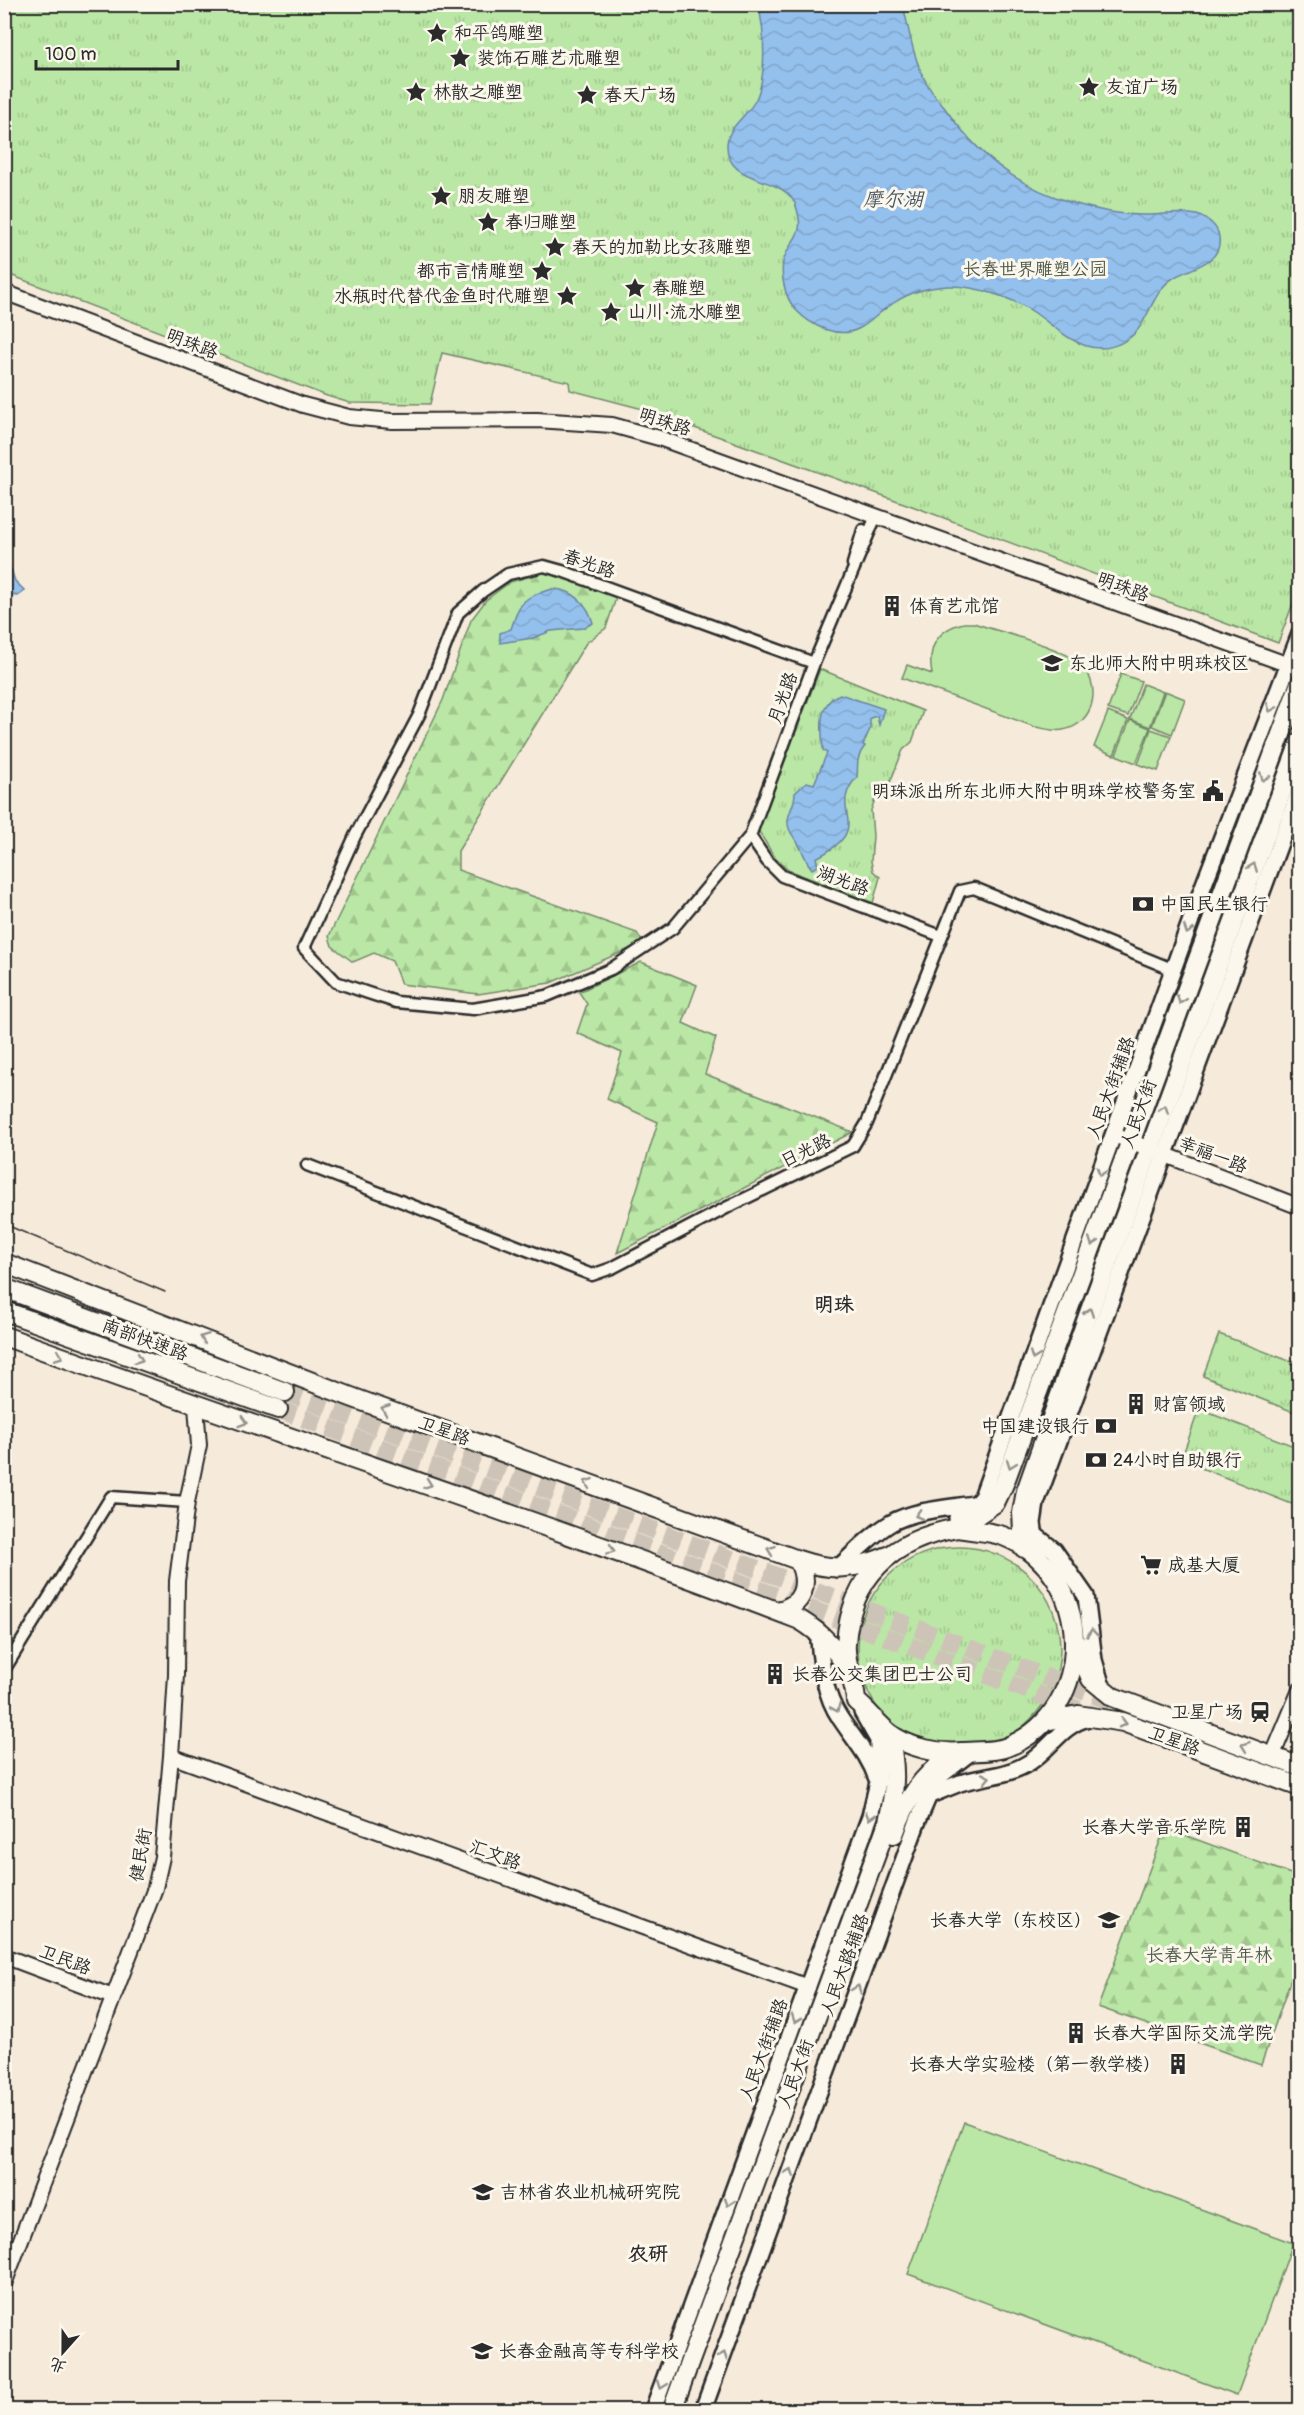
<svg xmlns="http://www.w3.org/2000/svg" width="1304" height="2415" viewBox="0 0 1304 2415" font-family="Pangolin,'LXGW WenKai TC',sans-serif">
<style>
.grass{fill:url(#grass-tufts);stroke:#728968;stroke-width:1.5}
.forest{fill:url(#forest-firs);stroke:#728968;stroke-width:1.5}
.pitch{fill:#bae7a5;stroke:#728968;stroke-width:1.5}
.water{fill:url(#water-waves);stroke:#6a849f;stroke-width:1.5}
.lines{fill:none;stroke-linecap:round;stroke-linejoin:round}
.trunk-tunnel{stroke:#cdc4b7;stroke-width:18;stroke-dasharray:18 9;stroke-linecap:butt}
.minor-casing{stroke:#2b2b2b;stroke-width:15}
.tertiary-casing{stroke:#2b2b2b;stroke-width:18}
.secondary-casing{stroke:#2b2b2b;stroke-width:20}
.primary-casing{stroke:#2b2b2b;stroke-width:22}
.trunk-casing{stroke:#2b2b2b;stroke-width:22}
.minor{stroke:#fbf7ec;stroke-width:10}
.tertiary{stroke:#fbf7ec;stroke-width:14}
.secondary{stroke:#fbf7ec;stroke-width:15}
.primary{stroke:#fbf7ec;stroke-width:18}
.trunk{stroke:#fbf7ec;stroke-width:18}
.tram{stroke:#2b2b2b;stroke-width:1.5}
.oneway{stroke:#93918c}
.labels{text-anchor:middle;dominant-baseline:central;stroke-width:6;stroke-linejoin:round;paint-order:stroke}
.poi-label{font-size:18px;fill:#2b2b2b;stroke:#fbf7ec;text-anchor:start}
.park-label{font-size:18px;fill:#4f5a4a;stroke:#fbf7ec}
.street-label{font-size:18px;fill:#2b2b2b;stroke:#fbf7ec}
.water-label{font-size:20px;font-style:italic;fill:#4a5865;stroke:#fbf7ec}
.neighbourhood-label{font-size:20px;font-weight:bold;fill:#2b2b2b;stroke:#fbf7ec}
</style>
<defs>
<pattern id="grass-tufts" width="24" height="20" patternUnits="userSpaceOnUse" patternTransform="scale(1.5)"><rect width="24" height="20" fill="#bae7a5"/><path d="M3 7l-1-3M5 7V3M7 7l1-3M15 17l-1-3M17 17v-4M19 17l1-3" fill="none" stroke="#a0c68e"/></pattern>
<pattern id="forest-firs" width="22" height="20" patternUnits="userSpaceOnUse" patternTransform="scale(1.5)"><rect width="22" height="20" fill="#bae7a5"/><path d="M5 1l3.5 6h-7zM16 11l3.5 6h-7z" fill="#a0c68e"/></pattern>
<pattern id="water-waves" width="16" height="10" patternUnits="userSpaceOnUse" patternTransform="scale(1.5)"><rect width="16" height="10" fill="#94c0ed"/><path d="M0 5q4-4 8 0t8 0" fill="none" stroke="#80a5cb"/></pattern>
</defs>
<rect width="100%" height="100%" fill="#f6eada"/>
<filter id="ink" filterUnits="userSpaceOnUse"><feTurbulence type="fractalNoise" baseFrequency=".0167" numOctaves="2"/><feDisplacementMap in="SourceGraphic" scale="12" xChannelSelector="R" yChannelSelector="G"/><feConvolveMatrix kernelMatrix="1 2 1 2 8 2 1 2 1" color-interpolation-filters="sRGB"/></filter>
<g filter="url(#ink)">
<path class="grass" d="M 4,5 L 1299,5 L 1300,585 L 1278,643 L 912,506 L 639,408 L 570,390 L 569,382 L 442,353 L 430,404 L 350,403 L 327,396 L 5,273 Z
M 820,669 L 923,711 L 912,742 L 903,750 L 889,785 L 877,794 L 871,810 L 873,836 L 871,861 L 873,871 L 880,877 L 873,903 L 788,870 L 775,858 L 758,830 Z
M 1219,1334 L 1292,1362 L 1299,1414 L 1203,1376 Z
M 1199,1409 L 1299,1448 L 1299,1507 L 1181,1460 Z
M858 1648a101 101 0 1 1 202 0a101 101 0 1 1-202 0Z"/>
<path class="forest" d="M 546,572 L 617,595 L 606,628 L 586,643 L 458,851 L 458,870 L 637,933 L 643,943 L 550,983 L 478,994 L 401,984 L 392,961 L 374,953 L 353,962 L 332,946 L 329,936 L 443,700 L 471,620 L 486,600 L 510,582 Z
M 641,962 L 697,985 L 683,1023 L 716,1038 L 705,1074 L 853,1132 L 617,1253 L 658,1122 L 607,1099 L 622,1053 L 577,1033 L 587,1004 L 579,992 Z
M 1165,1828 L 1299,1877 L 1299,1956 L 1261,2065 L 1098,2007 Z"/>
<path class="pitch" d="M 964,623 L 974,623 C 1002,633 1056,645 1078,662 C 1103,682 1096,724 1063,730 C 1054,732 1044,728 1035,727 L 902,678 L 907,665 L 932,674 C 927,648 937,629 964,623 Z
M 1121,674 L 1141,681 L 1128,716 L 1108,709 Z
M 1143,684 L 1163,692 L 1150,727 L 1130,719 Z
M 1165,691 L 1185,699 L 1172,734 L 1152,726 Z
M 1108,712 L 1128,720 L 1114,755 L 1094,747 Z
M 1130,720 L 1150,728 L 1136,763 L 1116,755 Z
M 1151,729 L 1171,736 L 1158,771 L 1138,764 Z
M 964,2122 L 1293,2243 L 1237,2395 L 908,2274 Z"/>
<path class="water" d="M 758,5 L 903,5 C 909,30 913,57 925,80 C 930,90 937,99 944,107 C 978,155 1015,186 1073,203 C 1096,210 1120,215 1144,215 C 1161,215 1181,211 1197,215 C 1207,218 1218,226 1219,237 C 1223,263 1192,267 1175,277 C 1151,290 1150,324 1128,339 C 1091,364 1062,332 1035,313 C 1013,298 974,285 948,286 C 928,287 908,293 892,304 C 880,311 872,322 860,328 C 839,340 811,326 796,310 C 784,297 778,269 786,254 C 795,234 805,234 796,206 C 785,174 726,186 727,145 C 727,127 747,116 755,101 C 767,79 765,29 758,5 Z
M 5,568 L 11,569 L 15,581 L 25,591 L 18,596 L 5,595 Z
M 553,589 C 573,589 588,604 593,623 L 583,628 L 551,631 L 533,638 L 500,643 L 500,633 L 511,629 C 520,602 523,596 553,589 Z
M 840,694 L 884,709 L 879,725 L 877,716 L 870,718 L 870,729 L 863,745 L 865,746 C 856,757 858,764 857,777 C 825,812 878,826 816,858 L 818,866 L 812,869 C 803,858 805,854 799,845 C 794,836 787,831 788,820 C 789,811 795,804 795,793 L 807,782 L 814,784 L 827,753 L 823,750 C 822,729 816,704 840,694 Z"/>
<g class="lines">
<path class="trunk-tunnel" d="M 285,1392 L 1121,1705
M 278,1409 L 1096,1716"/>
<defs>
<path id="minor" d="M 853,564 L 863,530
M 814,663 L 562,571 L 544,566 L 508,574 L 483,591 L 458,613 L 419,715 L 355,836 L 304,948 L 336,982 L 368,993 L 396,1002 L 473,1009 L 547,996 L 611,969 L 673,928 L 750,836 L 814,663 L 876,516
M 750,836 L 767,861 L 782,876 L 941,936
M 307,1165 L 592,1275 L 612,1268 L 728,1207 L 853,1146 L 867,1123 L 960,891 L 974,888 L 1174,970
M 4,1670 L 111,1497 L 187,1502"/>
<path id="tertiary" d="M 4,292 L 303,405 L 349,417 L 392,421 L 537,420 L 612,425 L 659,438 L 1300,669
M 1114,1135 L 1300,1207
M 171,1756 L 808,1987
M 1272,1757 L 1300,1690
M 4,1956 L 113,1997
M 4,2284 L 155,1888 L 162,1857 L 171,1756 L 176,1675 L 177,1581 L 187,1502 L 199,1445 L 196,1406"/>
<path id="secondary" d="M 957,1518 L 969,1511 L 982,1497 L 1204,884 L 1300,634
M 1035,1535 L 1054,1550 L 1086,1596 L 1094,1660 L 1102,1687
M 1038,1559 L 1033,1523 L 1036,1503 L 1300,789
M 837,1569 C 854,1553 871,1535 891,1523 C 914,1510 948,1508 973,1504
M 818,1631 C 821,1660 823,1693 840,1718 C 853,1738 869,1755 877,1779
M 930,1795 C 940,1791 950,1787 960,1783 C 983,1776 1009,1776 1030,1762 C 1051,1748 1062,1725 1088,1718
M 653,2410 L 870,1816 L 878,1782 L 878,1740 L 862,1712
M 703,2410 L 917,1823 L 936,1779 L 971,1752"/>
<path id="primary" d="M 4,1263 L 351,1397 L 798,1560 C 831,1571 855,1570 888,1556
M 4,1336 C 269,1433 537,1519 800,1620 C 823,1634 836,1649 849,1671
M 958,1528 L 995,1503 L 1004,1484 L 1300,683
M 958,1528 C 972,1531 989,1531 1003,1536 C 1095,1571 1099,1710 1007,1747 C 995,1752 976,1751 962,1752 C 939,1754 908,1748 889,1733 C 878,1724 868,1711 856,1701 C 855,1681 844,1664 846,1643 C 851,1575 894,1539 958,1528 Z
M 1024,1548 L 1022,1513 L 1026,1491 L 1089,1313 L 1300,742
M 776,1611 C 804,1607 810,1583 798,1560
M 1077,1644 L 1091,1679 L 1113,1697 L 1300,1767
M 1045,1721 L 1078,1715 L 1123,1722 L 1300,1787
M 894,1834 C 907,1796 922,1778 952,1753
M 672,2410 L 888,1822 C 896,1787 896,1767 889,1733"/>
<path id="trunk" d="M 4,1288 L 285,1392
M 4,1311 L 278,1409"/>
</defs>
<use href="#minor" class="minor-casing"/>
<use href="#tertiary" class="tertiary-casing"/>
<use href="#secondary" class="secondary-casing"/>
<use href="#primary" class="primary-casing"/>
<use href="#trunk" class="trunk-casing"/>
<use href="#minor" class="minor"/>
<use href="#tertiary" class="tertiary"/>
<use href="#secondary" class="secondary"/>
<use href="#primary" class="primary"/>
<use href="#trunk" class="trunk"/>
<path class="tram" d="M 4,1224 L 165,1292"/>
</g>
<defs><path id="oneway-chevron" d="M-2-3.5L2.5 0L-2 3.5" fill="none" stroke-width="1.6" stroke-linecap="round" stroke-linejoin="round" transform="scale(1.5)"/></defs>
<g class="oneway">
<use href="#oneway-chevron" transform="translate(1271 708) rotate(112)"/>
<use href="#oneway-chevron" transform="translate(1264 777) rotate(111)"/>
<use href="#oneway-chevron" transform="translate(1253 867) rotate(-69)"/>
<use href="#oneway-chevron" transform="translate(1188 930) rotate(109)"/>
<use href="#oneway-chevron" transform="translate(1181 1000) rotate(110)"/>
<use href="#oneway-chevron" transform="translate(1164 1109) rotate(-70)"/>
<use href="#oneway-chevron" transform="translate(1101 1172) rotate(110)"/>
<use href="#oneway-chevron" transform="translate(1093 1242) rotate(110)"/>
<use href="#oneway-chevron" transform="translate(1089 1312) rotate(-70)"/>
<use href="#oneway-chevron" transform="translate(204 1338) rotate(-159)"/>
<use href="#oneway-chevron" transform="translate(59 1356) rotate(20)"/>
<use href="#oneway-chevron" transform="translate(1034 1356) rotate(110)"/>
<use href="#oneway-chevron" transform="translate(139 1359) rotate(20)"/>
<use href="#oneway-chevron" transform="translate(385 1409) rotate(-160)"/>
<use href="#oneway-chevron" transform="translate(243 1422) rotate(18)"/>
<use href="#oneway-chevron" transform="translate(1011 1464) rotate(110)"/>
<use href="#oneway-chevron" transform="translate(588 1483) rotate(-160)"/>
<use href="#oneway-chevron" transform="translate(428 1484) rotate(20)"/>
<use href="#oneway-chevron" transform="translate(919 1515) rotate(164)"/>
<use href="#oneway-chevron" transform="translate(611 1550) rotate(20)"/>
<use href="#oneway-chevron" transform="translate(771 1550) rotate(-160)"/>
<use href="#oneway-chevron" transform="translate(1092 1633) rotate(-96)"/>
<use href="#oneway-chevron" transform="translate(836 1708) rotate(68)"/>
<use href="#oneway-chevron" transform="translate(1123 1723) rotate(14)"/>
<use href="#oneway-chevron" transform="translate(1245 1746) rotate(-160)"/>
<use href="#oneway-chevron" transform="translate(986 1778) rotate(-11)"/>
<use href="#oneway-chevron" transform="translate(870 1816) rotate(107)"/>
<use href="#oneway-chevron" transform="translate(857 1989) rotate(-70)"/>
<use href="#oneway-chevron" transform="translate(796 2019) rotate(110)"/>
<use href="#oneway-chevron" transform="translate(790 2172) rotate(-70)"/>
<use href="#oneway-chevron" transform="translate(729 2202) rotate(110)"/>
<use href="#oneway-chevron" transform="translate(723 2356) rotate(-70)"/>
<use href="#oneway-chevron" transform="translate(662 2385) rotate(110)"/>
</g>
</g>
<defs>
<symbol id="sight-bare" viewBox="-9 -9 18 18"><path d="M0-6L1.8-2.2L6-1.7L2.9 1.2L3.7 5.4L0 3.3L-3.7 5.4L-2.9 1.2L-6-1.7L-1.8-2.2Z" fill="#2b2b2b" stroke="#fbf7ec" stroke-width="2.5" paint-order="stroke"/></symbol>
<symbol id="building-bare" viewBox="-9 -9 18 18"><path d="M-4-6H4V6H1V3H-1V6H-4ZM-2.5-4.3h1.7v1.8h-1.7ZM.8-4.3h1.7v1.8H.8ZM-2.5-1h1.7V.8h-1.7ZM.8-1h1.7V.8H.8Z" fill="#2b2b2b" stroke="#fbf7ec" stroke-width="2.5" paint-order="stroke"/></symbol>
<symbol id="school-bare" viewBox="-9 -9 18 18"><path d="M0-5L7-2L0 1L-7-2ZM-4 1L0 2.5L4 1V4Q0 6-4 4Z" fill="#2b2b2b" stroke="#fbf7ec" stroke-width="2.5" paint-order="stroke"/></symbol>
<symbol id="civic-bare" viewBox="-9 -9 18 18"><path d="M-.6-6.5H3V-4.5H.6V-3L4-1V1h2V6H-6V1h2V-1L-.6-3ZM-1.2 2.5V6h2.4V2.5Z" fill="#2b2b2b" stroke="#fbf7ec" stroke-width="2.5" paint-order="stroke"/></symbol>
<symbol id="bank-bare" viewBox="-9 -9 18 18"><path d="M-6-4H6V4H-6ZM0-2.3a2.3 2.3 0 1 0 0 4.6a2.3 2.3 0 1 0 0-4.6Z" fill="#2b2b2b" stroke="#fbf7ec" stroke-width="2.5" paint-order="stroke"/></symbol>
<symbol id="supermarket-bare" viewBox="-9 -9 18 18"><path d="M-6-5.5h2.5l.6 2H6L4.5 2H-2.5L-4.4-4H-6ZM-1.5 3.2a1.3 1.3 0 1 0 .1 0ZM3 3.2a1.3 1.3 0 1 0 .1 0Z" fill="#2b2b2b" stroke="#fbf7ec" stroke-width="2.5" paint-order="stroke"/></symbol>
<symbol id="station-bare" viewBox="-9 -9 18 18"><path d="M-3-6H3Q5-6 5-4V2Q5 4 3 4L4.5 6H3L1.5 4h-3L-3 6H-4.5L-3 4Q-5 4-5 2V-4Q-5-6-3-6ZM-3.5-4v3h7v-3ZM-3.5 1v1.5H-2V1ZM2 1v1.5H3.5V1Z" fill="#2b2b2b" stroke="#fbf7ec" stroke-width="2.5" paint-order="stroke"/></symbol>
<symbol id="university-bare" viewBox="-9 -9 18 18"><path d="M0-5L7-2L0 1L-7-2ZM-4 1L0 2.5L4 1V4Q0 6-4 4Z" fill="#2b2b2b" stroke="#fbf7ec" stroke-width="2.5" paint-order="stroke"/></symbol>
</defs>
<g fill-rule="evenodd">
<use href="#sight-bare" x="422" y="18" width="30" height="30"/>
<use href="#sight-bare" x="445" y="43" width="30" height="30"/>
<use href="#sight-bare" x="1074" y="72" width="30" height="30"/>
<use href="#sight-bare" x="401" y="77" width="30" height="30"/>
<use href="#sight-bare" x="572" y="80" width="30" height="30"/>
<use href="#sight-bare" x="426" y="181" width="30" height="30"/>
<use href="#sight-bare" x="473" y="207" width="30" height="30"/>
<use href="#sight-bare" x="540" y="232" width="30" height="30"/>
<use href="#sight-bare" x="527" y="256" width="30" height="30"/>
<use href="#sight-bare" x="620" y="273" width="30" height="30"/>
<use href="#sight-bare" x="552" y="281" width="30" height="30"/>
<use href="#sight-bare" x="596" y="297" width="30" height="30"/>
<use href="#building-bare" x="877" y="591" width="30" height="30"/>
<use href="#school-bare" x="1037" y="648" width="30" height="30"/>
<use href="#civic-bare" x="1198" y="776" width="30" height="30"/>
<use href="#bank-bare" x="1128" y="889" width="30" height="30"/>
<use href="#building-bare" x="1121" y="1389" width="30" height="30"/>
<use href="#bank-bare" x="1091" y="1411" width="30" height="30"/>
<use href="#bank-bare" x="1081" y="1445" width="30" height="30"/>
<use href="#supermarket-bare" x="1136" y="1550" width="30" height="30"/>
<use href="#building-bare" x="760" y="1659" width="30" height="30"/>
<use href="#station-bare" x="1245" y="1697" width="30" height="30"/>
<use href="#building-bare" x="1228" y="1812" width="30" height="30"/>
<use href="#university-bare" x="1094" y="1905" width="30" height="30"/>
<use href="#building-bare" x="1061" y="2018" width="30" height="30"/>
<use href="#building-bare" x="1163" y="2049" width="30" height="30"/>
<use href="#university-bare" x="468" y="2177" width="30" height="30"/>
<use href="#university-bare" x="467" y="2336" width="30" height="30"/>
</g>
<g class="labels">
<g class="poi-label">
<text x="454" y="33">和平鸽雕塑</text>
<text x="477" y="58">装饰石雕艺术雕塑</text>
<text x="1106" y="87">友谊广场</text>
<text x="433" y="92">林散之雕塑</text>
<text x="604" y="95">春天广场</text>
<text x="458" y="196">朋友雕塑</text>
<text x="505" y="222">春归雕塑</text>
<text x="572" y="247">春天的加勒比女孩雕塑</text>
<text x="525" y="271" text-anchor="end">都市言情雕塑</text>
<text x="652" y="288">春雕塑</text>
<text x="550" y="296" text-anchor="end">水瓶时代替代金鱼时代雕塑</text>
<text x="628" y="312">山川·流水雕塑</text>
<text x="909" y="606">体育艺术馆</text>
<text x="1069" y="663">东北师大附中明珠校区</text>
<text x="1196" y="791" text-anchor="end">明珠派出所东北师大附中明珠学校警务室</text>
<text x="1160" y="904">中国民生银行</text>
<text x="1153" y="1404">财富领域</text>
<text x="1089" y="1426" text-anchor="end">中国建设银行</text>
<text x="1113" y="1460">24小时自助银行</text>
<text x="1168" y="1565">成基大厦</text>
<text x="792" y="1674">长春公交集团巴士公司</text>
<text x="1243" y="1712" text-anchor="end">卫星广场</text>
<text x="1226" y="1827" text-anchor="end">长春大学音乐学院</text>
<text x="1092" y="1920" text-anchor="end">长春大学（东校区）</text>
<text x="1093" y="2033">长春大学国际交流学院</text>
<text x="1161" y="2064" text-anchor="end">长春大学实验楼（第一教学楼）</text>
<text x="500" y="2192">吉林省农业机械研究院</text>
<text x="499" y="2351">长春金融高等专科学校</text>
</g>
<g class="park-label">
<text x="1035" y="269">长春世界雕塑公园</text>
<text x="1209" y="1955">长春大学青年林</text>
</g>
<g class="street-label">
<text transform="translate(192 344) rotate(21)">明珠路</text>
<text transform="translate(665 422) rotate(18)">明珠路</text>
<text transform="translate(589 564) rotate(19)">春光路</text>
<text transform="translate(1123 587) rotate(20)">明珠路</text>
<text transform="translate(783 698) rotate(-70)">月光路</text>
<text transform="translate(843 881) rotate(21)">湖光路</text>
<text transform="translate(1111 1088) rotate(-70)">人民大街辅路</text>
<text transform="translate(1139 1114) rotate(-70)">人民大街</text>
<text transform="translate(806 1151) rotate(-26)">日光路</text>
<text transform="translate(1213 1155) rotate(21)">幸福一路</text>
<text transform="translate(145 1340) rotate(20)">南部快速路</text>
<text transform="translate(444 1431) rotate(20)">卫星路</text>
<text transform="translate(1174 1741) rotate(20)">卫星路</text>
<text transform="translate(141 1855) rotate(-80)">健民街</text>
<text transform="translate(495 1855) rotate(20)">汇文路</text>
<text transform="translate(65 1960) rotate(21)">卫民路</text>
<text transform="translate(845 1965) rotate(-70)">人民大路辅路</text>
<text transform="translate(764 2050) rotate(-70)">人民大街辅路</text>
<text transform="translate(796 2074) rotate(-70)">人民大街</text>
</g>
<g class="water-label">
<text x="893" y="199">摩尔湖</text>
</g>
<g class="neighbourhood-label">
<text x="834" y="1304">明珠</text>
<text x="648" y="2253">农研</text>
</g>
</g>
<rect width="1304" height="2415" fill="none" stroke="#fbf7ec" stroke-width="24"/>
<rect x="12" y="12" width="1280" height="2391" fill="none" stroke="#2b2b2b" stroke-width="2" filter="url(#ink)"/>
<g transform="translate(63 2352) rotate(201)" stroke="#fbf7ec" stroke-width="4.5" paint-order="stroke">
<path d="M0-4.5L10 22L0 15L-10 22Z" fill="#2b2b2b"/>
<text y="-9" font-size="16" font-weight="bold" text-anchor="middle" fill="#2b2b2b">北</text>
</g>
<path d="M36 60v9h142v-9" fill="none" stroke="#2b2b2b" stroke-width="3"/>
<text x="45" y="60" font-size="18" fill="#2b2b2b" stroke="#fbf7ec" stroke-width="4.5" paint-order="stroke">100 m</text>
</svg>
